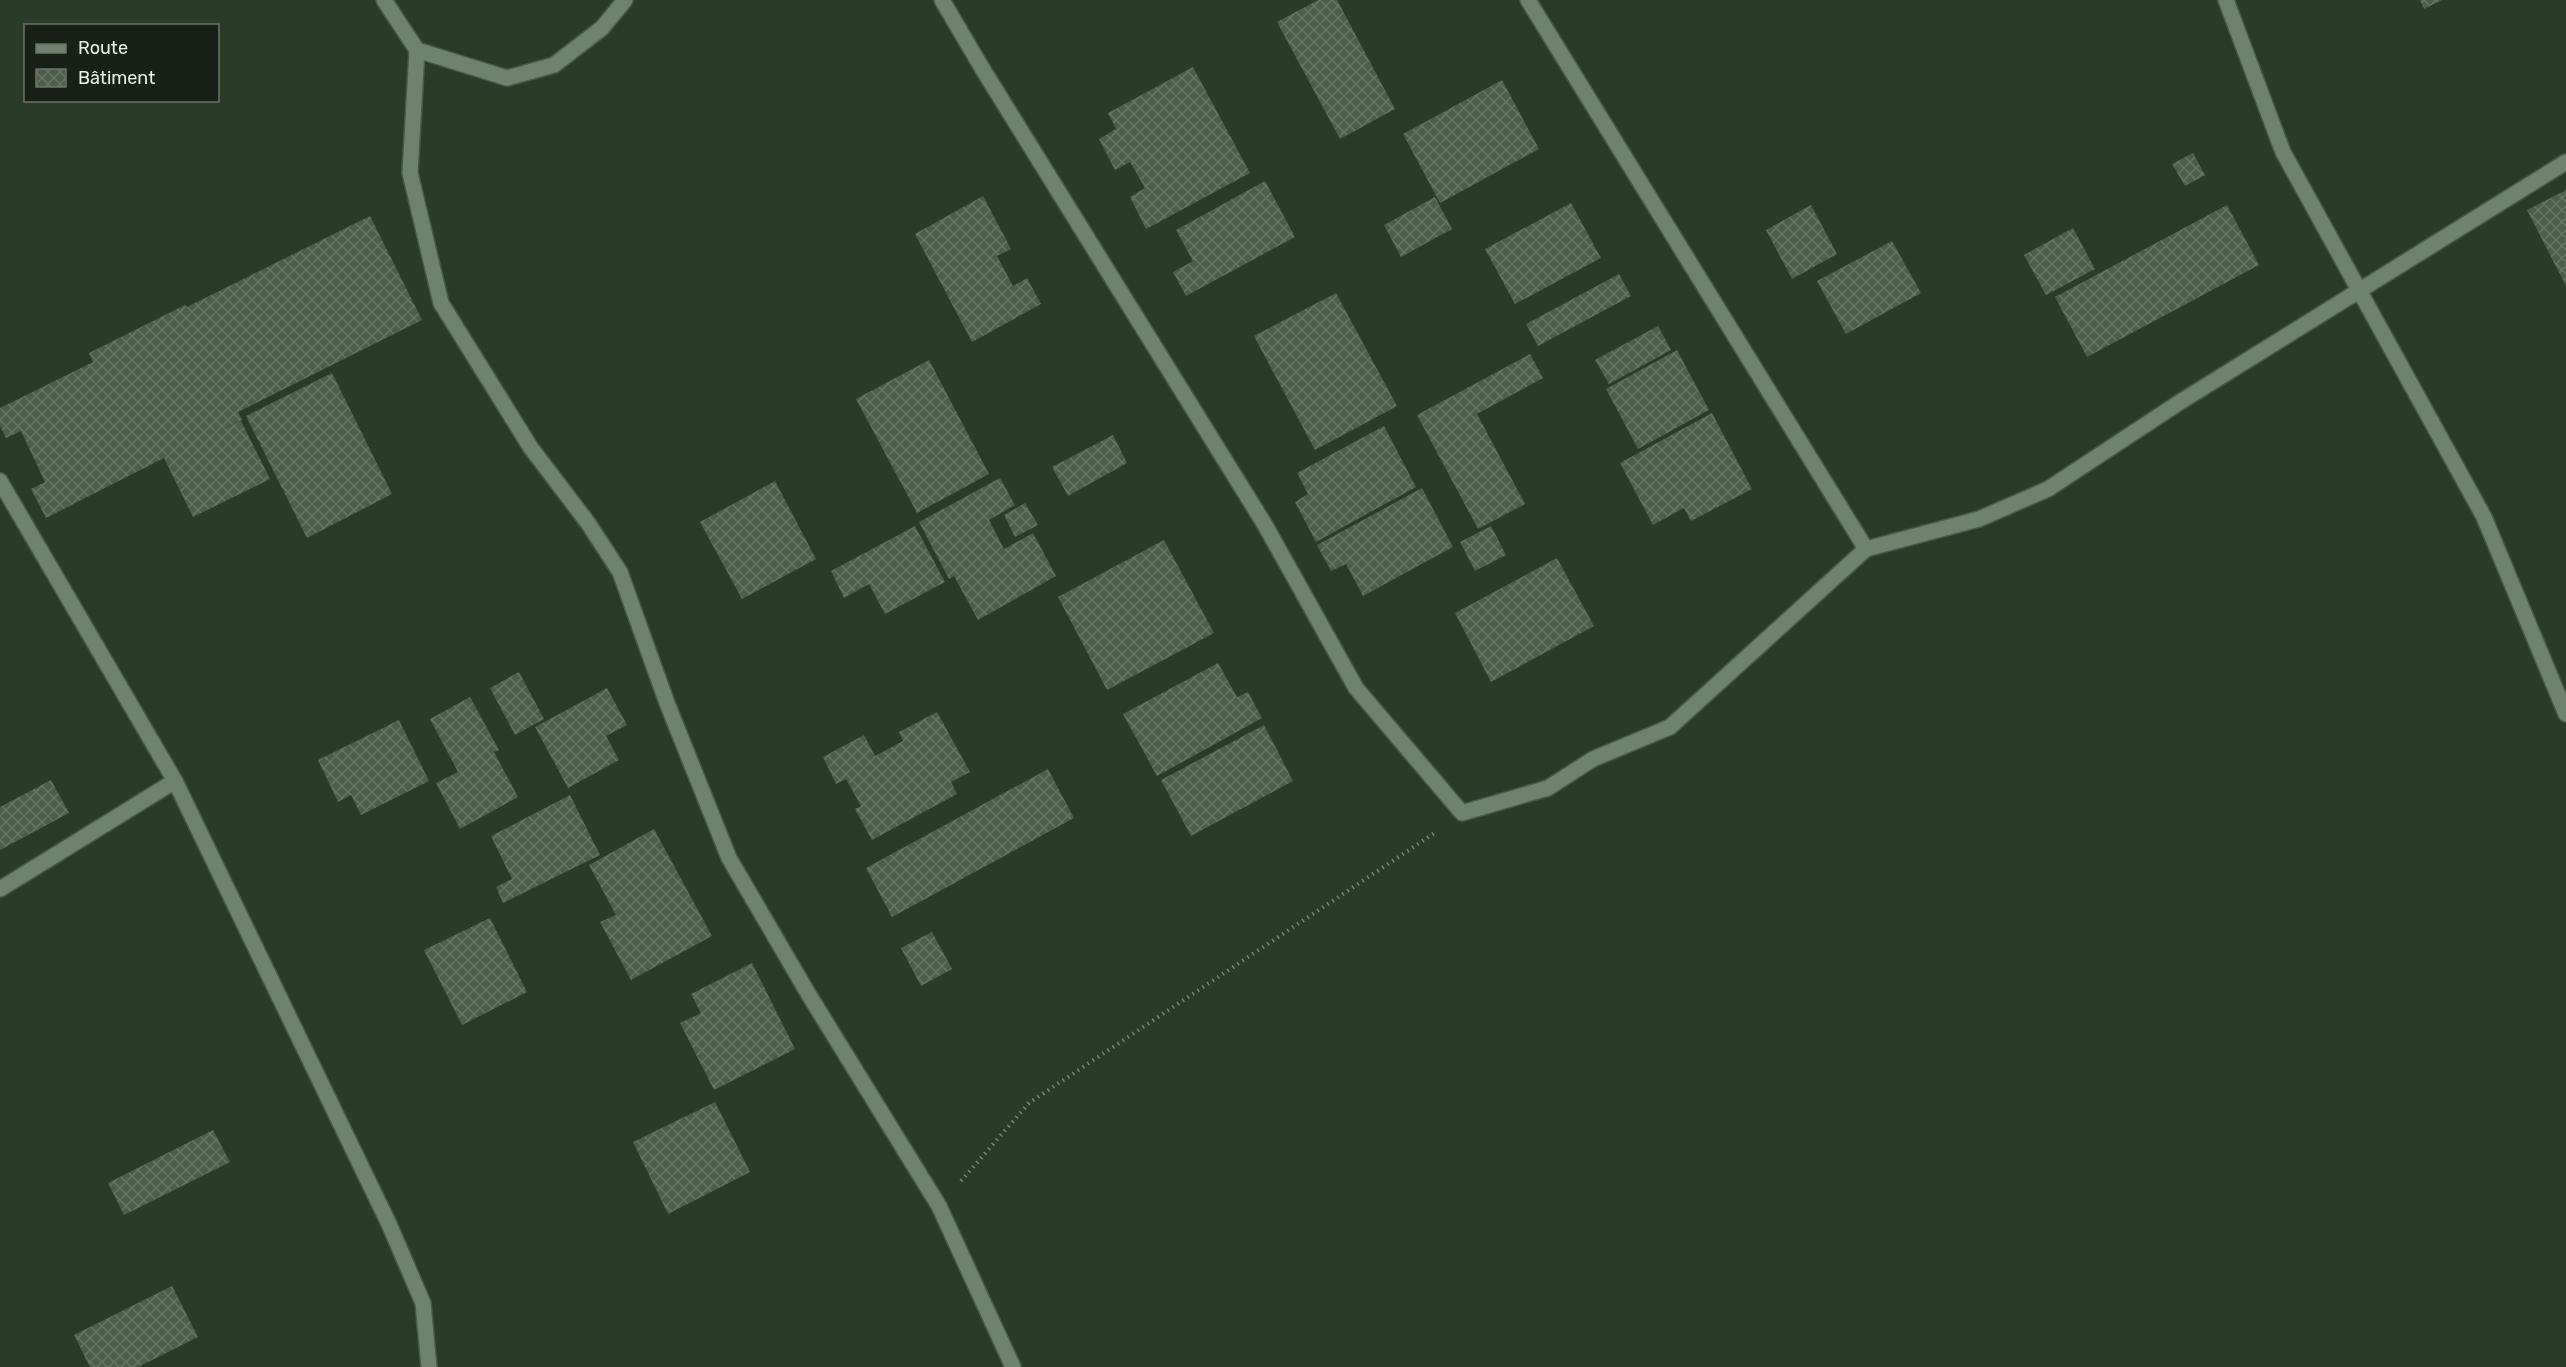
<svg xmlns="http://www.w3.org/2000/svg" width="2566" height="1367" viewBox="0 0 2566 1367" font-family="Rubik,sans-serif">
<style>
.building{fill:url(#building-cross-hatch)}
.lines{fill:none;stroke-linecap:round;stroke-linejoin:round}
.minor-casing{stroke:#495848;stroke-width:18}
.path{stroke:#788776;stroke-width:4;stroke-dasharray:1.5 4.5;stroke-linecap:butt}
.minor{stroke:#6e836c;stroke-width:15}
</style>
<defs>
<pattern id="building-cross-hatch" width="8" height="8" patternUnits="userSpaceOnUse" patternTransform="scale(1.5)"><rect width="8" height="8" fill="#4c5f4a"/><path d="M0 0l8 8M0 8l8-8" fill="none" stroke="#667664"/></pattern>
</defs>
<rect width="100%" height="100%" fill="#293c28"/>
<path class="building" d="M 1318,0 L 1337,0 L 1395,109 L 1340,139 L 1277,22 Z
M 2420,0 L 2442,0 L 2424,9 Z
M 1193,67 L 1250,173 L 1146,229 L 1130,197 L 1145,188 L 1130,162 L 1115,170 L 1099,139 L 1116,129 L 1108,113 Z
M 1502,80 L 1539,149 L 1440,203 L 1403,134 Z
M 2193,153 L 2205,175 L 2185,186 L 2172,164 Z
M 1265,181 L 1295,237 L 1186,296 L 1173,272 L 1193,261 L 1176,230 Z
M 2566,190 L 2566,286 L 2527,210 Z
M 983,196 L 1011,249 L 997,256 L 1013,286 L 1027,278 L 1041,304 L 972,342 L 915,234 Z
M 1435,197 L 1452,229 L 1401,257 L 1384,225 Z
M 1571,203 L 1601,258 L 1515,304 L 1485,249 Z
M 1811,205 L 1837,254 L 1792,279 L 1766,230 Z
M 2227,205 L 2259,265 L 2087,357 L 2055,297 Z
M 370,216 L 422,320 L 238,412 L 242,420 L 216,432 L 241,421 L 270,479 L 193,517 L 164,458 L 46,518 L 31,489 L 45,482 L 21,431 L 6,438 L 0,426 L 0,408 L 93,362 L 89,353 L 185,305 L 187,307 Z
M 2073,228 L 2095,269 L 2046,295 L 2024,255 Z
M 1892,241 L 1921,293 L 1846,334 L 1817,281 Z
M 1619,274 L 1631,296 L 1538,346 L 1526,324 Z
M 1336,293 L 1397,406 L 1315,450 L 1254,336 Z
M 1658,326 L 1671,350 L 1609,384 L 1595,360 Z
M 1677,350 L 1709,410 L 1638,449 L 1606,389 Z
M 1530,354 L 1543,378 L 1477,414 L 1525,504 L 1478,529 L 1417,415 Z
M 929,360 L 989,474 L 917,513 L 856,399 Z
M 332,373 L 392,494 L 307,538 L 246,416 Z
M 1712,413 L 1752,489 L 1691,521 L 1684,508 L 1653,525 L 1620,463 Z
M 1384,426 L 1416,487 L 1316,542 L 1295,502 L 1308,494 L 1297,473 Z
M 1113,435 L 1127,463 L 1068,496 L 1052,467 Z
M 1000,478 L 1015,505 L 989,520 L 1004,549 L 1033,533 L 1056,576 L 978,620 L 954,576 L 949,579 L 919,522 Z
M 775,481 L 816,559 L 742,599 L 700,522 Z
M 1422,488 L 1453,547 L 1363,596 L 1346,564 L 1331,571 L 1317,545 Z
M 1025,503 L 1038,525 L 1015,537 L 1004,515 Z
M 915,526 L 945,582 L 885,614 L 869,584 L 844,598 L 831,571 Z
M 1491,526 L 1506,555 L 1475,571 L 1460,542 Z
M 1164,540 L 1214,633 L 1107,690 L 1058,597 Z
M 1557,558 L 1594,626 L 1491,682 L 1455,613 Z
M 1218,663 L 1237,697 L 1248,692 L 1262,718 L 1157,776 L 1123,714 Z
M 519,672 L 544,719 L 515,735 L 490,688 Z
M 607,688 L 627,725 L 606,736 L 619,760 L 568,788 L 535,727 Z
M 470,697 L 499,750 L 494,752 L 518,797 L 460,829 L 436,783 L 458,772 L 430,719 Z
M 937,712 L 970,772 L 951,782 L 957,794 L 872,840 L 855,809 L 861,806 L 846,779 L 836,784 L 823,757 L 864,735 L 875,756 L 903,741 L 899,732 Z
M 399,720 L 429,781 L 361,815 L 351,795 L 338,802 L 318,760 Z
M 1264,725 L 1293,781 L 1191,836 L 1161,780 Z
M 1048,769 L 1074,818 L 892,917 L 866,868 Z
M 51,780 L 69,813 L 0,850 L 0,807 Z
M 570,795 L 600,855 L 503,903 L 496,887 L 512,879 L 491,836 Z
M 654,829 L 712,936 L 631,980 L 600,922 L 616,915 L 589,865 Z
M 490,918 L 527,992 L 462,1025 L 424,950 Z
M 932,932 L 952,969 L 921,986 L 901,948 Z
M 752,963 L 795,1049 L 714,1090 L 680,1023 L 701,1013 L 691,994 Z
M 715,1102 L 750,1172 L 668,1214 L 633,1142 Z
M 213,1130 L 230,1162 L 124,1215 L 108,1183 Z
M 172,1286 L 198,1337 L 138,1367 L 90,1367 L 74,1335 Z"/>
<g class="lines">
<defs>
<path id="minor" d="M 384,0 L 417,50 L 507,78 L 554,65 L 602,28 L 625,0
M 942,0 L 982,68 L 1265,525 L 1356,688 L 1462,813 L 1548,788 L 1593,759 L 1670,727 L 1866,549 L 1979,519 L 2048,489 L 2180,402 L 2566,162
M 1528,0 L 1866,549
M 2226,0 L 2283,152 L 2484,517 L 2566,714
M 417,50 L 410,173 L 441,303 L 531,448 L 588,523 L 620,572 L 667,703 L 729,858 L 809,995 L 939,1206 L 1013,1367
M 0,481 L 175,781 L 389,1224 L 423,1303 L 429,1367
M 0,889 L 175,781"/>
</defs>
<use href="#minor" class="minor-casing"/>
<path class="path" d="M 961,1181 L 1029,1103 L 1436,832"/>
<use href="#minor" class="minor"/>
</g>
<rect x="24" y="24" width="195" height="78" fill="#182017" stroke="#6b746a" stroke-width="1.5"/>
<rect x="36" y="44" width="30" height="9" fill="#6e836c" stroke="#6b746a" stroke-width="1.5"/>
<text x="78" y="54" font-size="18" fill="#e8f3e6">Route</text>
<rect x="36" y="69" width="30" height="18" fill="url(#building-cross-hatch)" stroke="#6b746a" stroke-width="1.5"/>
<text x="78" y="84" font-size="18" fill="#e8f3e6">Bâtiment</text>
</svg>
